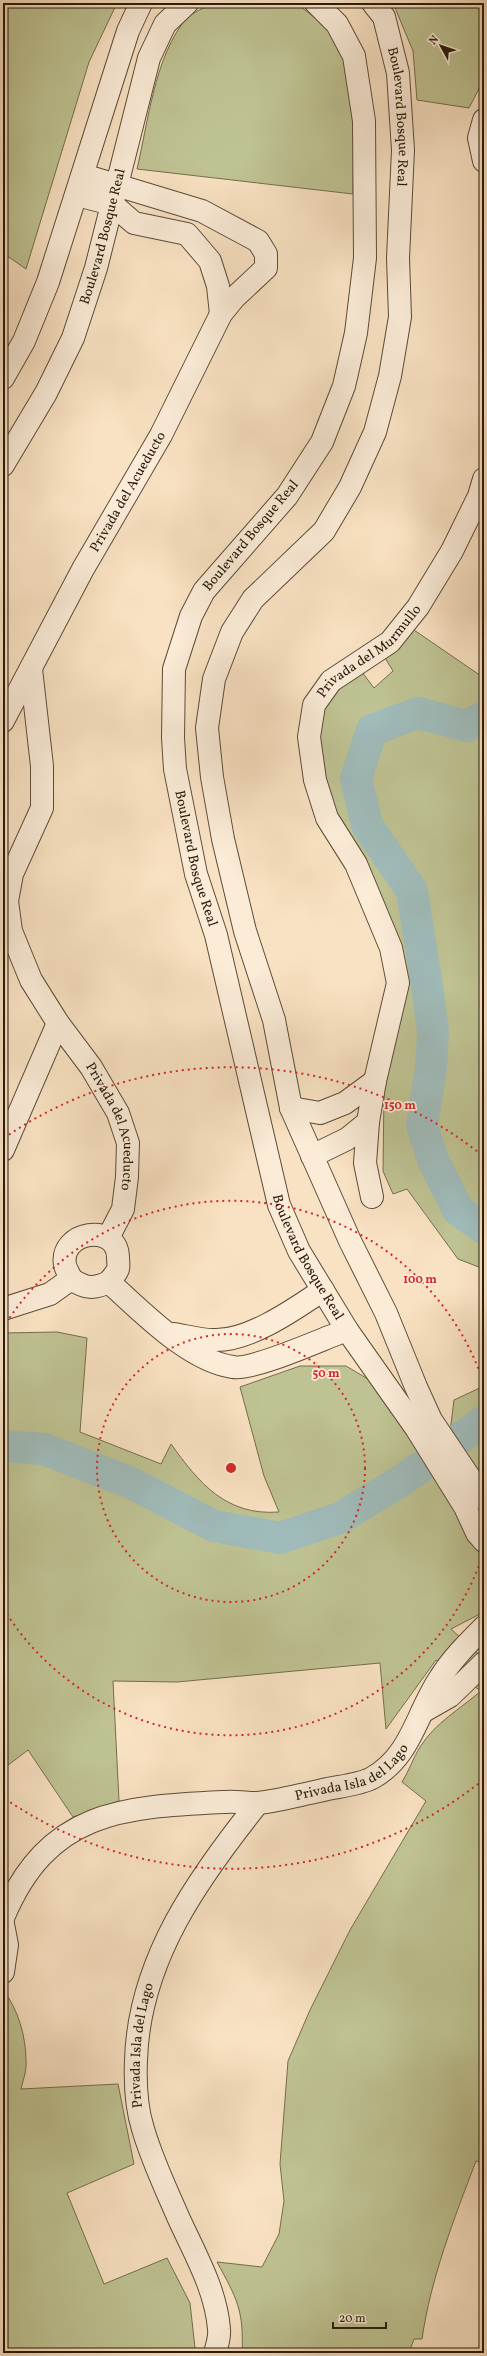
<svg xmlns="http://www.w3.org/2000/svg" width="487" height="2356" viewBox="0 0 487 2356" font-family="Vollkorn,serif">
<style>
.green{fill:#bfc393;stroke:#746e4e}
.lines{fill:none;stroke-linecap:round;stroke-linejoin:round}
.river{stroke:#a0bcbb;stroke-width:32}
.minor-casing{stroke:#5c4c38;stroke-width:24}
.minor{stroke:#fbecd8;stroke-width:22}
.ring{fill:none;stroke:#d62828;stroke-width:2;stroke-dasharray:2 4}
.labels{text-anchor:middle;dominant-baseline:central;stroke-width:3.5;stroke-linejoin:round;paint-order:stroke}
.street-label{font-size:14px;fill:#281a09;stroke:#fbecd8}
.centre{fill:#d62828;stroke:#fbecd8;stroke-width:2}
.ring-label{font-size:12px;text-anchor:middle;font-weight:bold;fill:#d62828;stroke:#fbecd8;stroke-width:3.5;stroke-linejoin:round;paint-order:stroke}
</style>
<rect width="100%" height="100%" fill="#f9e2c3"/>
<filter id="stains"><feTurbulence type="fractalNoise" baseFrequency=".005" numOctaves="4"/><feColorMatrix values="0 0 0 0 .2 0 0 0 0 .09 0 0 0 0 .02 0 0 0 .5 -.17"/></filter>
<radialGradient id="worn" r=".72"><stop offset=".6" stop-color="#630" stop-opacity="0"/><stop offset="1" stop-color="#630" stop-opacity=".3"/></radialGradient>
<path class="green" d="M 3,3 L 117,3 L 89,62 L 26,269 L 3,253 Z
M 214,3 L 296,3 L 333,32 L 346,60 L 354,121 L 353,194 L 137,169 C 148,123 155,54 187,18 C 193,12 206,7 214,3 Z
M 393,3 L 484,3 L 479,9 L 484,18 L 484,79 L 469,108 L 417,100 L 413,51 Z
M 414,630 L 484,678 L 484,1269 L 458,1259 L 407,1189 L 393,1194 L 383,1171 L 384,1091 L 395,1044 L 402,957 L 366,859 L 328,805 L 315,722 L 332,688 L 362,672 L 374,688 L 393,671 L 385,658 Z
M 57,1332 L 87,1338 L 80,1432 L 161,1464 L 171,1444 C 199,1483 226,1516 279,1512 L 264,1476 L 240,1387 L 300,1366 L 346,1366 L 368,1379 L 449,1493 L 477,1549 L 484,1558 L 484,1608 L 478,1615 L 451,1629 L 484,1659 L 484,2163 L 476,2161 C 454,2219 431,2277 422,2339 L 414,2339 L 409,2353 L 242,2353 C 244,2310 237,2299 217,2262 L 262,2267 L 279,2234 L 284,2201 L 280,2164 L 288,2061 L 310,2010 L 350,1930 L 426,1801 L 402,1782 C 409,1771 413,1758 420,1747 C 435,1723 460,1709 481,1691 L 436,1660 L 386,1729 L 380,1663 L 177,1682 L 113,1681 L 119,1801 L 73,1817 L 28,1750 L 3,1769 L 3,1333 Z
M 484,1386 L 484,1483 L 450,1432 L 454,1400 Z
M 3,1990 C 18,2009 26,2036 26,2061 C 27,2070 23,2080 21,2089 L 118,2084 L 134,2164 L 67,2193 L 104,2284 L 167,2258 L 190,2303 L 195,2348 L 193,2353 L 3,2353 Z"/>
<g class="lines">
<path class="river" d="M 484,716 L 467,726 L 418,713 L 372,730 L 356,778 L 367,825 L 412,891 L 428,993 L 433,1032 L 431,1068 L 422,1125 L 433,1160 L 458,1210 L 484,1228
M 3,1446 L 44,1449 L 131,1483 L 214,1526 L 280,1538 L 340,1518 L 404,1479 L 484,1421"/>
<defs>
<g id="minor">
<path id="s1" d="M 316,3 L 337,24 L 354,56 L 364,121 L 365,258 L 356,333 L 344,386 L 322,442 L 287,496 L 204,591 L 191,616 L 174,669 L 173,738 L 175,769 L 196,874 L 216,935 L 279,1205 L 299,1251 L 347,1330 L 416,1428 L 465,1507 L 477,1533 L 484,1541"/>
<path id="s2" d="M 373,3 L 384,17 L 398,73 L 403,150 L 398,258 L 400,317 L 390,376 L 375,432 L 350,487 L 324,531 L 253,599 L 232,632 L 214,679 L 207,728 L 212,777 L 223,839 L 245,931 L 274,1020 L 291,1108 L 350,1241 L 386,1313 L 416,1387 L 431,1420 L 484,1499"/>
<path d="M 484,120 L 479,138 L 484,161"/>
<path d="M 77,195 L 112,204 L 134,223 L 187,234 L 210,261 L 218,286 L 221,314"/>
<path d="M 3,378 L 24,341 L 48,282 L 128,31 L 141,3"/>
<path id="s3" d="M 3,465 L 46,393 L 73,338 L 96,268 L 149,58 L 165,24 L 187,3"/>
<path id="s4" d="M 31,669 L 42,766 L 42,808 L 12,874 L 7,901 L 11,931 L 31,980 L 58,1023 L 91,1067 L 118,1113 L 128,1143 L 127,1177 L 123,1209 L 108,1238"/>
<path id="s5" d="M 3,721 L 83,569 L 161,435 L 221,314 L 234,298 L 266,268 L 266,254 L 258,241 L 202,211 L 83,175"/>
<path d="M 291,1108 L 320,1113 L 345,1103 L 375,1081"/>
<path d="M 3,1150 L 58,1023"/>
<path d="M 312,1156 L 347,1139 L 368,1122"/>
<path id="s6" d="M 372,1197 L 365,1163 L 368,1122 L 375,1081 L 398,983 L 391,948 L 356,864 L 327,818 L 315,780 L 309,737 L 314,705 L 331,681 L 390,642 L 418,607 L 452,551 L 479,496 L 484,479"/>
<path d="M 71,1279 C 70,1275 66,1270 65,1265 C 59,1231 117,1222 118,1257 C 118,1261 119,1266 118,1269 C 116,1274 112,1278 109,1282"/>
<path d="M 71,1279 C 86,1289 94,1289 109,1282"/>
<path d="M 109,1282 C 141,1311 189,1361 233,1367 C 253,1371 324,1338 347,1330"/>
<path d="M 3,1309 L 50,1294 L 71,1279"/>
<path d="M 174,1334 C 186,1336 200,1340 213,1340 C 248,1342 295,1309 323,1290"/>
<path d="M 422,1712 L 450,1696 L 484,1663"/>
<path id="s7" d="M 3,1918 C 48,1810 122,1807 225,1802 C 236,1801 247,1803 258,1803 C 278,1801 299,1795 319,1791 C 333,1787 360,1785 372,1778 C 411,1757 417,1712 440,1678 C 452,1659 468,1643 484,1627"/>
<path d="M 3,1924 L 7,1945 L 3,1972"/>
<path id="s8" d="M 215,2353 C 217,2346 220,2337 219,2329 C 216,2290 195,2254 179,2219 C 166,2189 152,2160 143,2129 C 136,2107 135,2083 136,2060 C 139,1960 198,1878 258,1803"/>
</g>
</defs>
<use href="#minor" class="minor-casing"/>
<use href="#minor" class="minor"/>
</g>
<g class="ring">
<circle cx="231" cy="1468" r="134"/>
<path d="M483 1555A267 267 0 0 1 3 1608M3 1328A267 267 0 0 1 483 1381"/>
<path d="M483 1780A401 401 0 0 1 4 1798M4 1138A401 401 0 0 1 483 1156"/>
</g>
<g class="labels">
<g class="street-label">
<text stroke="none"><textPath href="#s2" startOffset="119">Boulevard Bosque Real</textPath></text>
<text stroke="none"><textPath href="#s3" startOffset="251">Boulevard Bosque Real</textPath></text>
<text stroke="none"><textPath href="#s5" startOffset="261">Privada del Acueducto</textPath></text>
<text transform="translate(251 536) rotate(-50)">Boulevard Bosque Real</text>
<text stroke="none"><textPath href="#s6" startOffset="593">Privada del Murmullo</textPath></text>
<text stroke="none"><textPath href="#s1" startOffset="925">Boulevard Bosque Real</textPath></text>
<text stroke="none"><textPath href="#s4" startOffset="493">Privada del Acueducto</textPath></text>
<text stroke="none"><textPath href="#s1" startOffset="1341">Boulevard Bosque Real</textPath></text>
<text stroke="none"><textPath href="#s7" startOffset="404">Privada Isla del Lago</textPath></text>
<text stroke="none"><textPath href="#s8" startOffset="324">Privada Isla del Lago</textPath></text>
</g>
</g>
<circle cx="231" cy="1468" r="6" class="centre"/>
<g class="ring-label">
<text x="400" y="1109">150 m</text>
<text x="420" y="1283">100 m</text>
<text x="326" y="1377">50 m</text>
</g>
<rect width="487" height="2356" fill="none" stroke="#f9e2c3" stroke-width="16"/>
<rect x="4" y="4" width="479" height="2348" fill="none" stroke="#281a09" stroke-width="2"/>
<rect x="8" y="8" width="471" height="2340" fill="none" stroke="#281a09"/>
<g transform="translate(441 46) rotate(310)" stroke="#fbecd8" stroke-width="3" paint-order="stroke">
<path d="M0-3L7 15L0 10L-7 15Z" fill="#281a09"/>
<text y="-6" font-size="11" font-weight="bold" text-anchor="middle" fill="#281a09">N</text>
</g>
<path d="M333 2322v6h53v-6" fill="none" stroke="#281a09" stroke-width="2"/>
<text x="339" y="2322" font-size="12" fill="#281a09" stroke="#fbecd8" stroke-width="3" paint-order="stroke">20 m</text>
<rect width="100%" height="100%" filter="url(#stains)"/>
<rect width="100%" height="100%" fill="url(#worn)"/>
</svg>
